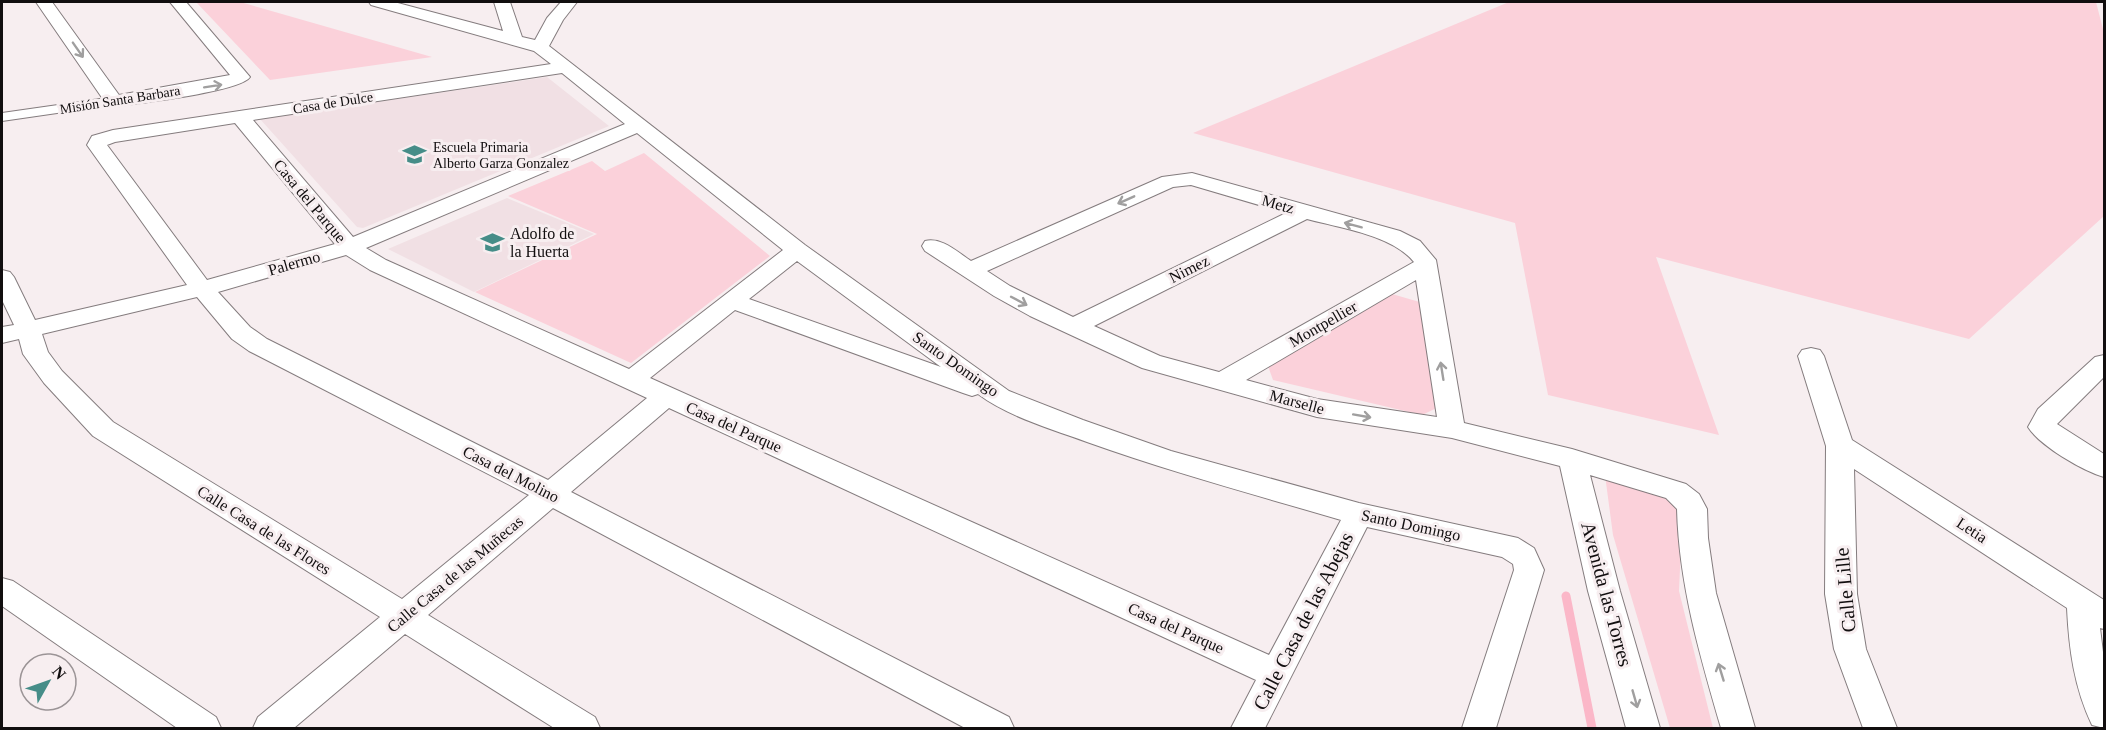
<svg xmlns="http://www.w3.org/2000/svg" width="2106" height="730" viewBox="0 0 2106 730" font-family="'Times New Roman',serif">
<style>
.built{fill:#f1e0e4}
.green{fill:#fbd1da}
.lines{fill:none;stroke-linecap:round;stroke-linejoin:round}
.stream{stroke:#fbb7c8;stroke-width:9}
.pedestrian-casing{stroke:#847c7e;stroke-width:2}
.minor-casing{stroke:#847c7e;stroke-width:2}
.pedestrian{fill:#fff;fill-rule:evenodd}
.minor{fill:#fff;fill-rule:evenodd}
.oneway{stroke:#a09f9f}
.labels{text-anchor:middle;dominant-baseline:central;stroke-width:6;stroke-linejoin:round;paint-order:stroke}
.far-street-label{font-size:14px;fill:#110e0f;stroke:#f7eef0}
.far-poi-label{font-size:14px;fill:#110e0f;stroke:#f7eef0;text-anchor:start}
.street-label{font-size:16px;fill:#110e0f;stroke:#f7eef0}
.poi-label{font-size:16px;fill:#110e0f;stroke:#f7eef0;text-anchor:start}
.near-street-label{font-size:20px;fill:#110e0f;stroke:#f7eef0}
</style>
<rect width="100%" height="100%" fill="#f7eef0"/>
<path class="built" d="M 547,77 L 609,126 L 363,228 L 357,227 L 260,119 Z
M 507,198 L 594,234 L 474,292 L 388,249 Z"/>
<path class="green" d="M 196,2 L 240,2 L 432,57 L 270,80 Z
M 1509,2 L 2096,2 L 2104,33 L 2104,216 L 1969,339 L 1656,257 L 1719,435 L 1548,395 L 1515,223 L 1193,133 Z
M 644,153 L 770,256 L 631,363 L 475,292 L 597,234 L 508,196 L 592,161 L 605,171 Z
M 1392,294 L 1423,303 L 1441,406 L 1422,415 L 1273,380 L 1268,366 Z
M 1605,475 L 1683,503 L 1679,591 L 1713,728 L 1670,728 L 1613,535 Z"/>
<g class="lines">
<path class="stream" d="M 1566,596 L 1592,728"/>
<defs>
<path id="pedestrian" d="M 114,97 L 121,101 L 119,104 L 2,121 L 2,113 Z"/>
<path id="minor" d="M 36,2 L 52,2 L 119,95 L 230,75 L 170,2 L 186,2 L 250,77 C 240,92 137,103 114,107 L 107,105 Z
M 369,2 L 394,2 L 503,31 L 494,2 L 510,2 L 522,37 L 535,40 L 547,18 L 561,2 L 577,2 L 563,20 L 549,46 L 805,245 L 1009,391 L 1083,420 L 1171,451 L 1359,503 L 1518,538 L 1534,548 L 1544,570 L 1496,728 L 1462,728 L 1514,570 L 1513,564 L 1502,557 L 1367,527 L 1265,728 L 1231,728 L 1256,680 L 669,408 L 571,492 L 1009,717 L 1014,728 L 965,728 L 553,508 L 428,615 L 595,717 L 600,728 L 554,728 L 405,634 L 294,728 L 253,728 L 258,717 L 380,617 L 93,436 L 44,383 L 23,354 L 19,339 L 2,343 L 2,327 L 14,325 L 2,300 L 2,270 L 10,272 L 14,277 L 35,320 L 187,285 L 87,145 L 92,136 L 113,130 L 551,64 L 534,51 L 371,5 ZM 562,73 L 625,124 L 353,237 L 253,120 ZM 235,123 L 335,244 L 207,280 L 107,145 L 115,142 ZM 637,133 L 783,250 L 629,369 L 386,260 L 366,248 ZM 346,255 L 370,270 L 647,398 L 548,480 L 267,339 L 250,327 L 218,292 ZM 797,261 L 941,367 L 749,299 ZM 197,297 L 232,339 L 249,351 L 529,495 L 402,599 L 113,422 L 62,371 L 48,352 L 42,334 ZM 735,310 L 963,393 L 972,396 L 978,394 C 1009,417 1051,429 1087,442 C 1171,472 1256,495 1341,520 L 1269,655 L 650,378 Z
M 1192,173 L 1400,231 L 1420,241 L 1436,260 L 1464,423 L 1572,449 L 1686,484 L 1699,494 L 1707,509 L 1708,538 L 1716,593 L 1755,728 L 1721,728 C 1700,656 1679,585 1677,509 L 1666,498 L 1590,475 L 1620,591 L 1660,728 L 1626,728 L 1588,591 L 1560,466 L 1452,438 L 1317,417 L 1142,368 L 1030,316 L 994,296 L 925,251 L 922,246 L 925,241 C 942,237 957,252 971,261 L 1162,177 ZM 1191,185 L 1286,213 L 1073,317 L 1010,286 L 987,271 L 1173,187 ZM 1307,219 C 1340,228 1392,235 1414,262 L 1219,372 L 1160,356 L 1094,326 ZM 1416,280 L 1437,417 L 1317,399 L 1246,380 Z
M 1811,348 L 1820,350 L 1824,356 L 1852,440 L 2104,600 L 2104,629 L 2100,628 L 2104,660 L 2104,728 L 2092,725 C 2074,687 2069,649 2067,608 L 1854,469 L 1857,594 L 1866,649 L 1897,728 L 1863,728 L 1834,649 L 1825,594 L 1826,446 L 1798,356 L 1802,350 Z
M 2104,355 L 2104,377 L 2057,424 L 2104,454 L 2104,477 C 2083,471 2040,446 2028,427 L 2038,409 L 2095,357 Z
M 2,578 L 13,581 L 216,717 L 221,728 L 177,728 L 2,606 Z"/>
</defs>
<use href="#pedestrian" class="pedestrian-casing"/>
<use href="#minor" class="minor-casing"/>
<use href="#pedestrian" class="pedestrian"/>
<use href="#minor" class="minor"/>
</g>
<defs><path id="oneway-shaft" d="M-6 0H5M1.5-3L5.5 0L1.5 3" fill="none" stroke-width="1.6" stroke-linecap="round" stroke-linejoin="round" transform="scale(1.5)"/></defs>
<g class="oneway">
<use href="#oneway-shaft" transform="translate(78 50) rotate(55)"/>
<use href="#oneway-shaft" transform="translate(213 86) rotate(-9)"/>
<use href="#oneway-shaft" transform="translate(1126 200) rotate(156)"/>
<use href="#oneway-shaft" transform="translate(1353 225) rotate(-165)"/>
<use href="#oneway-shaft" transform="translate(1019 301) rotate(28)"/>
<use href="#oneway-shaft" transform="translate(1442 371) rotate(-99)"/>
<use href="#oneway-shaft" transform="translate(1362 416) rotate(10)"/>
<use href="#oneway-shaft" transform="translate(1721 672) rotate(-107)"/>
<use href="#oneway-shaft" transform="translate(1635 699) rotate(74)"/>
</g>
<defs>
<symbol id="school-bare" viewBox="-9 -9 18 18"><path d="M0-5L7-2L0 1L-7-2ZM-4 1L0 2.5L4 1V4Q0 6-4 4Z" fill="#468d88" stroke="#f7eef0" stroke-width="2.5" paint-order="stroke"/></symbol>
</defs>
<g fill-rule="evenodd">
<use href="#school-bare" x="398" y="138" width="33" height="33"/>
<use href="#school-bare" x="476" y="226" width="33" height="33"/>
</g>
<g class="labels">
<g class="far-street-label">
<text transform="translate(120 100) rotate(-9)">Misión Santa Barbara</text>
<text transform="translate(333 103) rotate(-9)">Casa de Dulce</text>
</g>
<g class="far-poi-label">
<text x="433" y="147">Escuela Primaria<tspan x="433" dy="16">Alberto Garza Gonzalez</tspan></text>
</g>
<g class="street-label">
<text transform="translate(310 201) rotate(50)">Casa del Parque</text>
<text transform="translate(1278 204) rotate(16)">Metz</text>
<text transform="translate(294 263) rotate(-16)">Palermo</text>
<text transform="translate(1189 269) rotate(-27)">Nimez</text>
<text transform="translate(1323 324) rotate(-30)">Montpellier</text>
<text transform="translate(956 364) rotate(35)">Santo Domingo</text>
<text transform="translate(1297 402) rotate(15)">Marselle</text>
<text transform="translate(734 427) rotate(24)">Casa del Parque</text>
<text transform="translate(511 474) rotate(27)">Casa del Molino</text>
<text transform="translate(1411 525) rotate(12)">Santo Domingo</text>
<text transform="translate(264 530) rotate(32)">Calle Casa de las Flores</text>
<text transform="translate(1972 530) rotate(33)">Letia</text>
<text transform="translate(455 574) rotate(-40)">Calle Casa de las Muñecas</text>
<text transform="translate(1176 628) rotate(24)">Casa del Parque</text>
</g>
<g class="poi-label">
<text x="510" y="233">Adolfo de<tspan x="510" dy="18">la Huerta</tspan></text>
</g>
<g class="near-street-label">
<text transform="translate(1845 590) rotate(-95)">Calle Lille</text>
<text transform="translate(1607 594) rotate(75)">Avenida las Torres</text>
<text transform="translate(1303 621) rotate(-63)">Calle Casa de las Abejas</text>
</g>
</g>
<rect width="2106" height="730" fill="none" stroke="#110e0f" stroke-width="6"/>
<g transform="translate(48 682) rotate(50)"><circle r="28" fill="#f7eef0" stroke="#9b9496" stroke-width="1.5"/>
<path d="M0-4.5L10 22L0 15L-10 22Z" fill="#468d88"/>
<text y="-9" font-size="16" font-weight="bold" text-anchor="middle" fill="#110e0f">N</text>
</g>
</svg>
